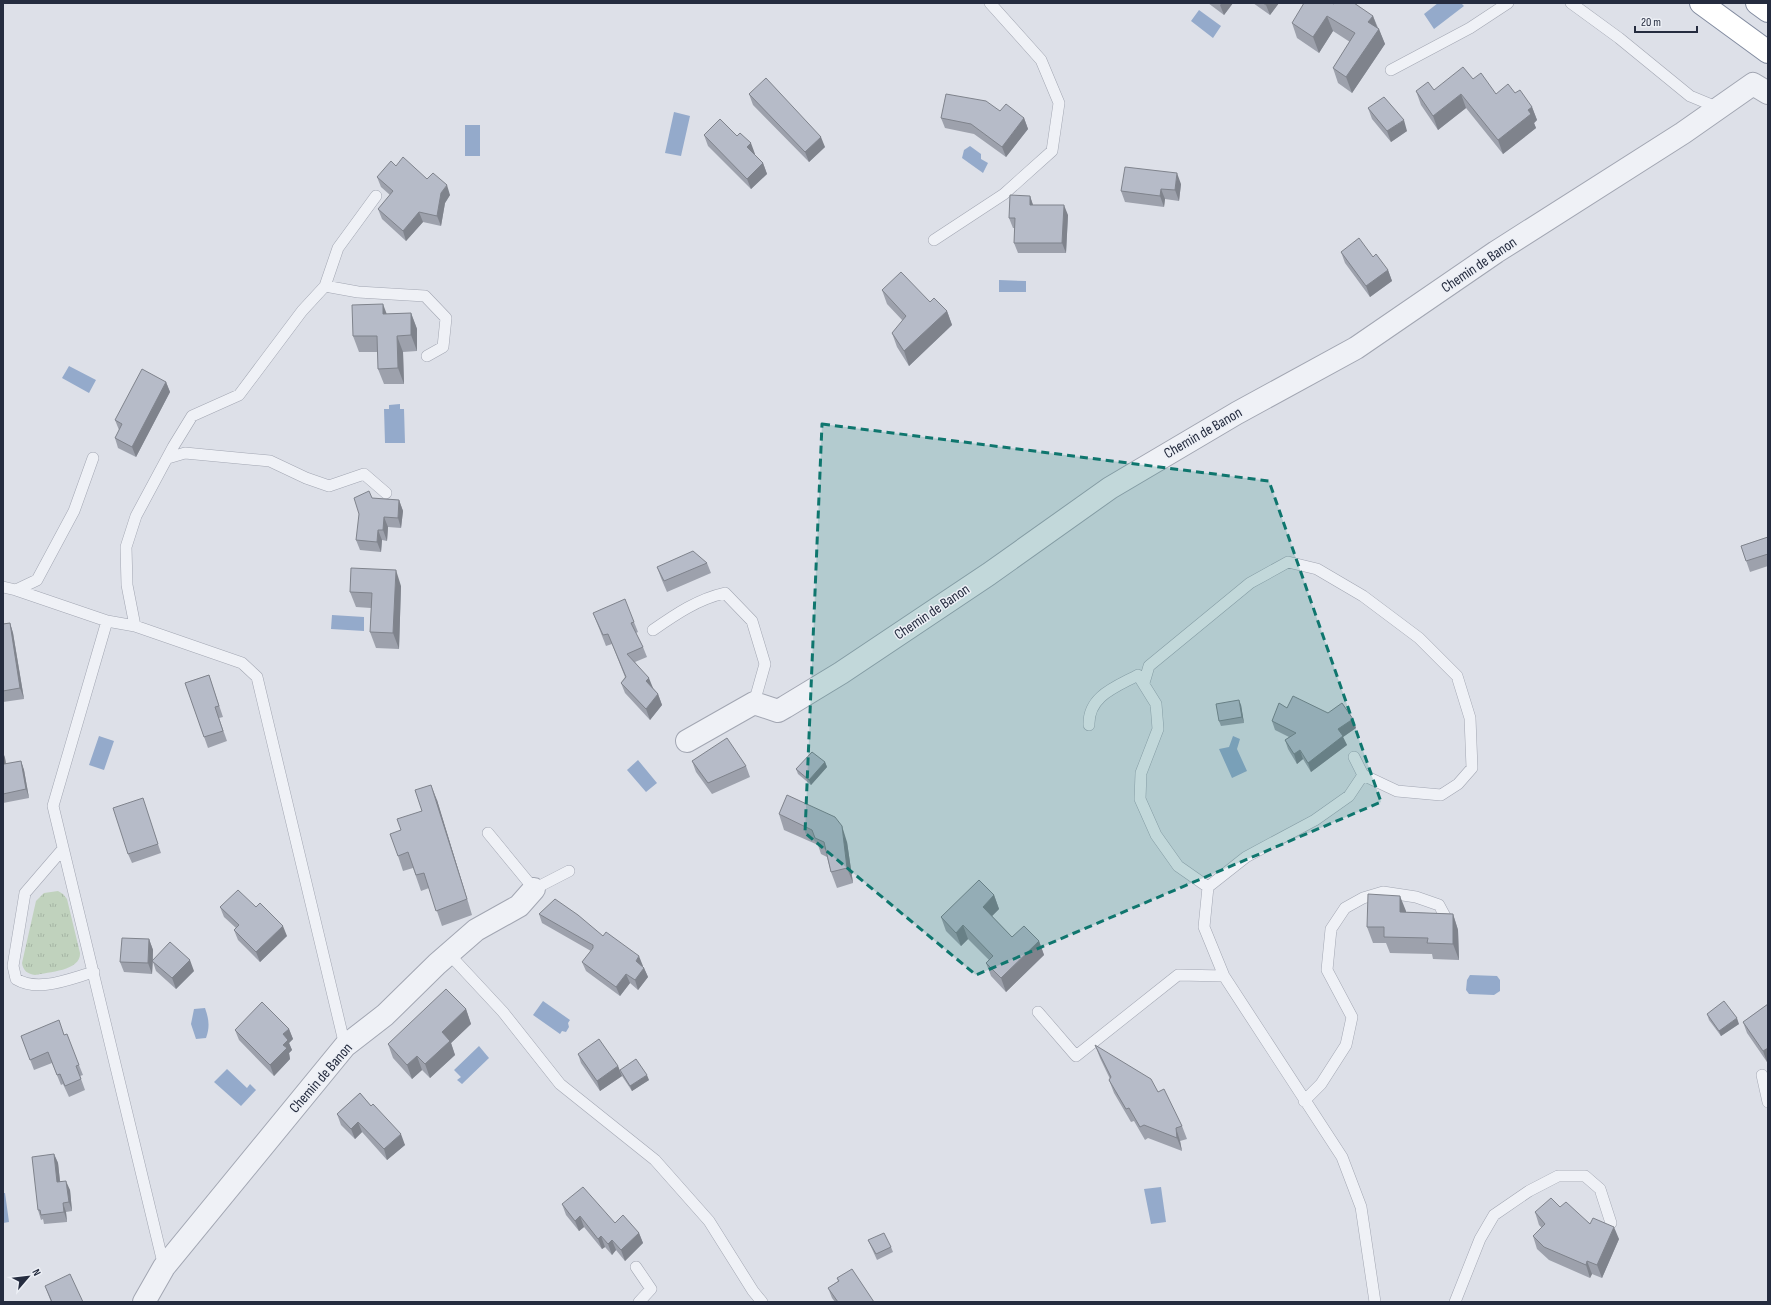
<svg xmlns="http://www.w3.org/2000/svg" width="1771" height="1305" viewBox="0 0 1771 1305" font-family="'Sofia Sans Condensed',sans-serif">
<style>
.grass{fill:url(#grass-tufts)}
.water{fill:#94aacb}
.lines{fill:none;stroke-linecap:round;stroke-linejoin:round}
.lane-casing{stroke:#a2a6b2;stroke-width:12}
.street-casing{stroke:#a2a6b2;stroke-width:24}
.highway-casing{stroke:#838ca0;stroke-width:24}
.lane{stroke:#eff1f6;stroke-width:11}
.street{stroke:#eff1f6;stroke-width:22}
.highway{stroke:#fff;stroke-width:22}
.wall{fill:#9da1ac}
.shaded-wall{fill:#7f838c}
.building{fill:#b6bbc8;stroke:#7f838c}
.marked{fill:#0f766e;fill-opacity:0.2;stroke:#0f766e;stroke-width:3;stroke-dasharray:8 5;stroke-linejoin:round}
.labels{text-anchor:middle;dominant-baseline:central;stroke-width:3;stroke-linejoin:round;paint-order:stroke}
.street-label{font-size:15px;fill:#252c3f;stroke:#eceff5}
</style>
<defs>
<pattern id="grass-tufts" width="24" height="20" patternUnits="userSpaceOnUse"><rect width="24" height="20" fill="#c0d2bd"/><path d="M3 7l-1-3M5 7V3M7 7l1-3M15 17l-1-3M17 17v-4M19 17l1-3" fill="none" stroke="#a5b4a4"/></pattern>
</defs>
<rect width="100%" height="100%" fill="#dde0e8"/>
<path class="grass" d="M 58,891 L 63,894 L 67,899 L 80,953 C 81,971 48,972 35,975 C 28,974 23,971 22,963 L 36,901 L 44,893 Z"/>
<path class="water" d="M 1438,3 L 1461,3 L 1464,6 L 1434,29 L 1424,14 Z
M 1199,10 L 1221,26 L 1213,38 L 1191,21 Z
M 674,112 L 690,116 L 681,156 L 665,153 Z
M 465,125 L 480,125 L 480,156 L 465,156 Z
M 970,146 L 981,154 L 981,159 L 988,163 L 983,173 L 962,158 L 964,150 Z
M 999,280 L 1026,281 L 1026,292 L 999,292 Z
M 69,366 L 96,380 L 89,393 L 62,378 Z
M 400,404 L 400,409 L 404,409 L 405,443 L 385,443 L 384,409 L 389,409 L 389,405 Z
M 332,615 L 364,617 L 364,631 L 331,629 Z
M 99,736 L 114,741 L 104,770 L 89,765 Z
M 1233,736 L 1240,739 L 1237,749 L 1247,771 L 1232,778 L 1219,749 L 1229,747 Z
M 638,760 L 657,783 L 646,792 L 627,770 Z
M 1470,975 L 1497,976 L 1500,980 L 1500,991 L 1494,995 L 1469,994 L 1466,990 L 1467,980 Z
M 543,1001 L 570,1020 L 568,1023 L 569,1027 L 566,1032 L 562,1031 L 560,1034 L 533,1015 Z
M 205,1008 C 209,1019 210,1027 206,1038 L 196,1039 L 191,1024 L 194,1009 Z
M 479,1046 L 489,1058 L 462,1084 L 457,1080 L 461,1077 L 454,1070 Z
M 227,1069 L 247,1088 L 250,1084 L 256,1090 L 241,1106 L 214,1082 Z
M 1161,1187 L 1166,1222 L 1151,1224 L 1144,1189 Z
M 3,1193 L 5,1193 L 9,1222 L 3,1223 Z"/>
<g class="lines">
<defs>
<path id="lane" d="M 1571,3 L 1619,38 L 1690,96 L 1719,108
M 1391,70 L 1470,28 L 1508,3
M 934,240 L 1004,194 L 1052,151 L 1059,103 L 1041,60 L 990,3
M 325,286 L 358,292 L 425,296 L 446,318 L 443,347 L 427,356
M 168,458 L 185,453 L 270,461 L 306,478 L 329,486 L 364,474 L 386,493
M 3,587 L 16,590 L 37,580 L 74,511 L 93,458
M 16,590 L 107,621
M 135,626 L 127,585 L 126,547 L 136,516 L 173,447 L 192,416 L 239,395 L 302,311 L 325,286 L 338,248 L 376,196
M 653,630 C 676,614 698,599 725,593 L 752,621 L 765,664 L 754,703
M 1144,683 L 1149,666 L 1250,583 L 1288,562 L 1317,569 L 1363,596 L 1419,638 L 1457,676 L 1470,718 L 1472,768 L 1458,784 L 1441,795 L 1397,791 L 1363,775
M 1089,725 C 1088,696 1116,687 1138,675 L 1156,704 L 1158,729 L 1141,773 L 1140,799 L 1156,835 L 1178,866 L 1208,887
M 488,833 L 534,889 L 569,871
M 62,850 L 25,893 L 13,966 L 16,979 C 39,993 71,978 94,972
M 449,954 L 503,1012 L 560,1084 L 655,1160 L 709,1221 L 753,1291 L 762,1302
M 1224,976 L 1204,927 L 1208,887 L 1246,857 L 1315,820 L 1349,796 L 1363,775 L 1354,757
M 1038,1012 L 1076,1056 L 1178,975 L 1224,976 L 1342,1157 L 1361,1207 L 1375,1302
M 1762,1075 L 1768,1102
M 1304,1101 L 1321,1084 L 1346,1045 L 1352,1017 L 1327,970 L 1331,929 L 1345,908 L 1363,898 L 1383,892 L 1416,897 L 1439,905 L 1446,918
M 164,1267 L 53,806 L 107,621 L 135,626 L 242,663 L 257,677 L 345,1046
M 636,1267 L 651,1289 L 639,1302
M 1455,1302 L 1480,1239 L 1494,1215 L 1529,1191 L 1558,1176 L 1585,1176 L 1600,1189 L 1611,1223"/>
<path id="street" d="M 687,741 L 754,703 L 778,711 L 785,707 L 841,673 L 989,574 L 1110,488 L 1237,413 L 1356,348 L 1496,252 L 1683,133 L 1753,84 L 1768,93
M 144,1302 L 164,1267 L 345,1046 L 385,1015 L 437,964 L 476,930 L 519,906 L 534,889"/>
<path id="highway" d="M 1701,3 L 1768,52
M 1757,3 L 1768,11"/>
</defs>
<use href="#lane" class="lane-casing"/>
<use href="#street" class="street-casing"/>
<use href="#highway" class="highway-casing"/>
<use href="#lane" class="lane"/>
<use href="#street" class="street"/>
<use href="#highway" class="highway"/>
</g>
<path class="wall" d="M 1208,3 L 1233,3 L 1224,15 Z
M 1253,3 L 1279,3 L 1270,15 Z
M 1334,4 L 1373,16 L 1385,44 L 1352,93 L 1338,83 L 1333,68 L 1350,42 L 1333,31 L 1319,53 L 1297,38 L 1292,23 Z
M 1473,79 L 1496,94 L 1515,93 L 1532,107 L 1537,120 L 1534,123 L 1536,128 L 1503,154 L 1466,108 L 1438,130 L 1421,105 L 1416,91 L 1434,90 Z
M 749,94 L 825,147 L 809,162 L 753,105 Z
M 1368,108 L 1407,131 L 1391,142 L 1372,119 Z
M 1000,111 L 1024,118 L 1028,129 L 1006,157 L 974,134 L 945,128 L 941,118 Z
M 704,135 L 737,136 L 755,154 L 754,154 L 763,163 L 767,174 L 751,189 L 708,146 Z
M 396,166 L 427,179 L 450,195 L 445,203 L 441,226 L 423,222 L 406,241 L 382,219 L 378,209 L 390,195 L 381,187 L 377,177 Z
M 1181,184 L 1179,201 L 1165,199 L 1164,207 L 1125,202 L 1121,191 Z
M 1030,196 L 1033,205 L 1068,215 L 1066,253 L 1018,253 L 1014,243 L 1015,228 L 1013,228 L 1009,218 Z
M 1341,252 L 1373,257 L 1388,270 L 1392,281 L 1370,297 L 1345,263 Z
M 882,290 L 930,302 L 947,311 L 952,325 L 909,366 L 897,347 L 892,333 L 903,321 L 887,304 Z
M 411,313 L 417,329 L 417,351 L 403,352 L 404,384 L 384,384 L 378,369 L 378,352 L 359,352 L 353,336 L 387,314 Z
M 166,382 L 170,392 L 136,457 L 118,448 L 115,438 L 119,430 L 115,420 Z
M 372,498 L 399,500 L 403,511 L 401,528 L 388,527 L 387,541 L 382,540 L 381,552 L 360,550 L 356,540 Z
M 1768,537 L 1768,566 L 1750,572 L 1741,546 Z
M 707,563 L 711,573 L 667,592 L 661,578 L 657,567 Z
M 401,586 L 399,649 L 376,648 L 370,632 L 371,608 L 356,607 L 350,592 Z
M 593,613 L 634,622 L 638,632 L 636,633 L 643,647 L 647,657 L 635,662 L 653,688 L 658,694 L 662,705 L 650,720 L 625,693 L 621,683 L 625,677 L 612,644 L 606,646 Z
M 10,623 L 13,633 L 24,699 L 3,702 L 3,624 Z
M 209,675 L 223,717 L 219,718 L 227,741 L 208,748 L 185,683 Z
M 1241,705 L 1244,723 L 1221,726 L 1219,721 Z
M 1287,708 L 1328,713 L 1353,719 L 1356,728 L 1343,737 L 1347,745 L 1311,772 L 1303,759 L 1297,764 L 1288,749 L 1285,740 L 1289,737 L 1275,730 L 1272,721 Z
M 3,752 L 5,758 L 6,764 L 21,761 L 24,770 L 29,798 L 3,803 Z
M 692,761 L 746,766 L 750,777 L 712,794 L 696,772 Z
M 825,762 L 827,767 L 811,785 L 798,774 L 796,769 Z
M 437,800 L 472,915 L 442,926 L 429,888 L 421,891 L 413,868 L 403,871 L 398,856 L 401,830 L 422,811 Z
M 146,808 L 161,853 L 132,863 L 128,854 Z
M 779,814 L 847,842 L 853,883 L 837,888 L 831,872 L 827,857 L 821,854 L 818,845 L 784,830 Z
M 994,895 L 999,909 L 992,916 L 1012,937 L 1039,941 L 1044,955 L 1006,992 L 991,976 L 986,963 L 989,960 L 968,939 L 961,946 L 946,931 L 941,917 Z
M 220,907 L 287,936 L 260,962 L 238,940 L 234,930 L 236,928 L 224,917 Z
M 1406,911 L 1406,912 L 1453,914 L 1458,930 L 1459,960 L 1433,959 L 1432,954 L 1390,953 L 1386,943 L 1373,943 L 1367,927 Z
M 539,914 L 603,936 L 643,966 L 642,966 L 644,968 L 648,977 L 638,990 L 630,983 L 620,996 L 586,971 L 582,962 L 591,951 L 542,923 Z
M 149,939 L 153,950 L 153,960 L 194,971 L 176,989 L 156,971 L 153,962 L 152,974 L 124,972 L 120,962 Z
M 1768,1004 L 1768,1061 L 1767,1062 L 1747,1033 L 1743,1022 Z
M 466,1009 L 471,1024 L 451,1043 L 455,1055 L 430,1078 L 422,1070 L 412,1079 L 393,1058 L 388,1044 Z
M 1707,1014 L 1739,1024 L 1721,1036 L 1709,1020 Z
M 289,1029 L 293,1039 L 289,1043 L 292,1050 L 289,1053 L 290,1059 L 274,1076 L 239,1040 L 235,1030 Z
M 64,1035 L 79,1065 L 83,1075 L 80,1076 L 85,1090 L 69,1097 L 63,1084 L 61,1085 L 52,1063 L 34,1070 L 21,1036 Z
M 1095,1045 L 1158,1092 L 1182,1126 L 1187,1139 L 1180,1141 L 1182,1151 L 1148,1138 L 1145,1140 L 1134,1121 L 1131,1122 L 1114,1093 L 1109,1080 L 1110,1079 L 1100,1058 Z
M 578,1054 L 618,1066 L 622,1076 L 600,1091 L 581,1063 Z
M 620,1070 L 649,1080 L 632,1091 L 622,1076 Z
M 360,1093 L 405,1145 L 387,1160 L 362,1132 L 355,1139 L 341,1125 L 337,1114 Z
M 54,1154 L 58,1163 L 60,1181 L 70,1190 L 72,1211 L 66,1212 L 67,1222 L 44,1224 L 43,1219 L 41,1220 L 38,1210 Z
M 562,1204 L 615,1223 L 639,1233 L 643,1243 L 625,1261 L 616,1250 L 612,1255 L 605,1247 L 602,1249 L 584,1227 L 579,1231 L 566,1215 Z
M 1560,1207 L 1619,1239 L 1602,1278 L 1592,1274 L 1590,1278 L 1549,1260 L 1537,1249 L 1533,1236 L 1542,1228 L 1539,1225 L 1535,1212 Z
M 868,1240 L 891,1247 L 893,1252 L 877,1260 Z
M 837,1278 L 874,1302 L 835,1302 L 832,1298 L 828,1288 L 838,1281 Z
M 45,1286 L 83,1302 L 51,1302 Z"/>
<path class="shaded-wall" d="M 1222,3 L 1233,3 L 1224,15 L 1220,5 Z
M 1268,3 L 1279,3 L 1270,15 L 1266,5 Z
M 1327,16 L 1333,31 L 1319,53 L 1313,37 Z
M 1373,16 L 1378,30 L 1379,29 L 1385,44 L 1352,93 L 1346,77 L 1368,22 Z
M 1461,94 L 1466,108 L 1438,130 L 1433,116 Z
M 1532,107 L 1537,120 L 1534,123 L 1536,128 L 1503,154 L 1498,140 L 1528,110 Z
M 1024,118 L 1028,129 L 1006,157 L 1002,147 Z
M 1404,120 L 1407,131 L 1391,142 L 1387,131 Z
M 821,137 L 825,147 L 809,162 L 805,152 Z
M 751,143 L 755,154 L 751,158 L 747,147 Z
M 763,163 L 767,174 L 751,189 L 747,179 Z
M 1177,173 L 1181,184 L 1179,201 L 1175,190 Z
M 447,185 L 450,195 L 445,203 L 441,226 L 437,216 L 441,193 Z
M 1161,189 L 1165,199 L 1164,207 L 1160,196 Z
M 1030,196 L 1033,205 L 1030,205 Z
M 1064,205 L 1068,215 L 1066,253 L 1062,243 Z
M 419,212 L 423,222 L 406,241 L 403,231 Z
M 1388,270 L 1392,281 L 1370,297 L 1366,286 Z
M 383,304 L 389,320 L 383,314 Z
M 947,311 L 952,325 L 909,366 L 904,351 Z
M 411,313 L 417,329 L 417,351 L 411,335 Z
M 397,336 L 403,352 L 404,384 L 398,368 Z
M 166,382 L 170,392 L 136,457 L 132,447 Z
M 399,500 L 403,511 L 401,528 L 398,518 Z
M 384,517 L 388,527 L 387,541 L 383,530 Z
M 378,530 L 382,540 L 381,552 L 377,542 Z
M 396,570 L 401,586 L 399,649 L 393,633 Z
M 10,623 L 13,633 L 24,699 L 20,688 Z
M 649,678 L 653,688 L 650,691 L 646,681 Z
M 658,694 L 662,705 L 650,720 L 646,709 Z
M 1239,700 L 1241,705 L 1244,723 L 1242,717 Z
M 1353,719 L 1356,728 L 1343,737 L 1347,745 L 1311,772 L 1308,763 L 1338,729 Z
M 1300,750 L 1303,759 L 1297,764 L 1294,754 Z
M 3,752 L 5,758 L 7,773 L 4,764 Z
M 21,761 L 24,770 L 29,798 L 26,789 Z
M 825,762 L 827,767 L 811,785 L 809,780 Z
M 431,785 L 437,800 L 472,915 L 467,899 Z
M 842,826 L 847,842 L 853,883 L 847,868 Z
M 994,895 L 999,909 L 988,920 L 983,907 Z
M 1400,896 L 1406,911 L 1405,928 L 1400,912 Z
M 1453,914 L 1458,930 L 1459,960 L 1453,944 Z
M 963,925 L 968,939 L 961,946 L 956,933 Z
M 283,926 L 287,936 L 260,962 L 256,952 Z
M 149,939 L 153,950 L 152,974 L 148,963 Z
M 1039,941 L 1044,955 L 1006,992 L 1001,978 Z
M 639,956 L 643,966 L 639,970 L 636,961 Z
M 190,960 L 194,971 L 176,989 L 172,978 Z
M 644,968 L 648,977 L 638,990 L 635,980 Z
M 626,974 L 630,983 L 620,996 L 616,987 Z
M 466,1009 L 471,1024 L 451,1043 L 455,1055 L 430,1078 L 425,1064 L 442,1032 Z
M 1737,1018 L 1739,1024 L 1721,1036 L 1719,1031 Z
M 289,1029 L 293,1039 L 289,1043 L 292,1050 L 289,1053 L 290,1059 L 274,1076 L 270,1065 L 283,1045 L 283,1034 Z
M 1768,1048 L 1768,1061 L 1767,1062 L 1763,1051 Z
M 417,1056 L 422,1070 L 412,1079 L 407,1065 Z
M 618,1066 L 622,1076 L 600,1091 L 597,1081 Z
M 647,1075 L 649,1080 L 632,1091 L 630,1086 Z
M 358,1122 L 362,1132 L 355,1139 L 351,1129 Z
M 1176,1128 L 1180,1141 L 1182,1151 L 1177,1138 Z
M 401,1134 L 405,1145 L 387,1160 L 384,1149 Z
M 54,1154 L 58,1163 L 61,1191 L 57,1182 Z
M 66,1181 L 70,1190 L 72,1211 L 69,1202 Z
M 63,1203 L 66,1212 L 67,1222 L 64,1212 Z
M 580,1216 L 584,1227 L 579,1231 L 575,1221 Z
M 1614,1227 L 1619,1239 L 1602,1278 L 1597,1265 Z
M 639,1233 L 643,1243 L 625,1261 L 621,1250 Z
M 601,1236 L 605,1247 L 602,1249 L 598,1239 Z
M 612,1240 L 616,1250 L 612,1255 L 608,1244 Z
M 1587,1261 L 1592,1274 L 1590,1278 L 1586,1265 Z"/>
<path class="building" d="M 1263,3 L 1268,3 L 1266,5 Z
M 1304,3 L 1332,3 L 1334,4 L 1335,3 L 1354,3 L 1373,16 L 1368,22 L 1379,29 L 1346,77 L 1333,68 L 1355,33 L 1327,16 L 1313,37 L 1292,23 Z
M 1463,67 L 1473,79 L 1481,73 L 1496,94 L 1508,84 L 1515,93 L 1520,90 L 1532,107 L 1528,110 L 1531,114 L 1498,140 L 1461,94 L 1433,116 L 1416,91 L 1428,82 L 1434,90 Z
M 766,78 L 821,137 L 805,152 L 749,94 Z
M 946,94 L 986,101 L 1000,111 L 1006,104 L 1024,118 L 1002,147 L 971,124 L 941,118 Z
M 1384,97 L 1404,120 L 1387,131 L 1368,108 Z
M 720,119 L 737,136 L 740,133 L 751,143 L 747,147 L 763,163 L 747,179 L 704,135 Z
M 403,157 L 427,179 L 433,173 L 447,185 L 441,193 L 437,216 L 419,212 L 403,231 L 378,209 L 393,191 L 377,177 L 391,161 L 396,166 Z
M 1125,167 L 1177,173 L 1175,190 L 1161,189 L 1160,196 L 1121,191 Z
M 1010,195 L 1030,196 L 1030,205 L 1064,205 L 1062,243 L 1014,243 L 1015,218 L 1009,218 Z
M 1359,238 L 1373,257 L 1376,254 L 1388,270 L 1366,286 L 1341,252 Z
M 901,272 L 930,302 L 934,298 L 947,311 L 904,351 L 892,333 L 906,316 L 882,290 Z
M 383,304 L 383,314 L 411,313 L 411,335 L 397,336 L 398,368 L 378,369 L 377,336 L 353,336 L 352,305 Z
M 142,369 L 166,382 L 132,447 L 115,438 L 122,424 L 115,420 Z
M 369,491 L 372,498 L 399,500 L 398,518 L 384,517 L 383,530 L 378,530 L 377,542 L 356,540 L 359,514 L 354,498 Z
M 1768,537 L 1768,554 L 1746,561 L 1741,546 Z
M 693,551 L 707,563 L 664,581 L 657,567 Z
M 351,568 L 396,570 L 393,633 L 370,632 L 372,593 L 350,592 Z
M 625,599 L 634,622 L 631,623 L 643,647 L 627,654 L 649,678 L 646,681 L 658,694 L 646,709 L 621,683 L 626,677 L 608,634 L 603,635 L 593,613 Z
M 10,623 L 20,688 L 3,691 L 3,624 Z
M 209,675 L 219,706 L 215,707 L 223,731 L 204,737 L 185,683 Z
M 1293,696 L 1328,713 L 1342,703 L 1353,719 L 1338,729 L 1343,736 L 1308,763 L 1300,750 L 1294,754 L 1285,740 L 1296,733 L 1272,721 L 1279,703 L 1287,708 Z
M 1239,700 L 1242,717 L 1219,721 L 1216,704 Z
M 727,738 L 746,766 L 708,783 L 692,761 Z
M 812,752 L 825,762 L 809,780 L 796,769 Z
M 3,756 L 4,764 L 21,761 L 26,789 L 3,794 Z
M 431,785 L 467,899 L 436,911 L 424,873 L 416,875 L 408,852 L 398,856 L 390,834 L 401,830 L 397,819 L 422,811 L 415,790 Z
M 787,795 L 835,817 L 842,826 L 847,868 L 831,872 L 824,842 L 815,838 L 812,830 L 779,814 Z
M 143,798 L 158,844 L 128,854 L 113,808 Z
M 979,880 L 994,895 L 983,907 L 1012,937 L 1024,926 L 1039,941 L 1001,978 L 986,963 L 993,956 L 963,925 L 956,933 L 941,917 Z
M 238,890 L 256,907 L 260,903 L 283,926 L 256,952 L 234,930 L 239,925 L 220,907 Z
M 1368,894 L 1400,896 L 1400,912 L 1453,914 L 1453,944 L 1427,943 L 1428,938 L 1384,937 L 1384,927 L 1367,927 Z
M 555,899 L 578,915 L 603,936 L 606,932 L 639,956 L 636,961 L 644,968 L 635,980 L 626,974 L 616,987 L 582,962 L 593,948 L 593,945 L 539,914 Z
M 122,938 L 149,939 L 148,963 L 120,962 Z
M 170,942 L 190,960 L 172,978 L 152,961 Z
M 446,989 L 466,1009 L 442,1032 L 450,1041 L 425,1064 L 417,1056 L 407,1065 L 388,1044 Z
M 1724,1001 L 1737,1018 L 1719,1031 L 1707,1014 Z
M 262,1002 L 289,1029 L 283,1034 L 288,1040 L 283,1045 L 287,1048 L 270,1065 L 235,1030 Z
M 1768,1004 L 1768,1048 L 1763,1051 L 1743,1022 Z
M 59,1020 L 64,1035 L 67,1034 L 79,1065 L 76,1066 L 81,1079 L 65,1086 L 60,1074 L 57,1075 L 48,1052 L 30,1060 L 21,1036 Z
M 599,1039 L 618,1066 L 597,1081 L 578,1054 Z
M 1095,1045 L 1151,1079 L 1158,1092 L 1164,1089 L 1182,1126 L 1176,1128 L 1177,1138 L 1144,1125 L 1140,1127 L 1129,1108 L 1126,1109 L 1109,1080 L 1111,1077 Z
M 636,1059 L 647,1075 L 630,1086 L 620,1070 Z
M 360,1093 L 371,1106 L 373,1104 L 401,1134 L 384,1149 L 358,1122 L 351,1129 L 337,1114 Z
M 54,1154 L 57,1182 L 66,1181 L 69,1202 L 63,1203 L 64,1212 L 41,1215 L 40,1210 L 38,1210 L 32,1157 Z
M 583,1187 L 615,1223 L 623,1215 L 639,1233 L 621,1250 L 612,1240 L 608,1244 L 601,1236 L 598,1239 L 580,1216 L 575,1221 L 562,1204 Z
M 1551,1198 L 1560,1207 L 1566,1202 L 1590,1224 L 1593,1218 L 1614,1227 L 1597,1265 L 1587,1261 L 1586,1265 L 1544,1247 L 1533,1236 L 1545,1224 L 1535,1212 Z
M 884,1233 L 891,1247 L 876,1254 L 868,1240 Z
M 852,1269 L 874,1302 L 838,1302 L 828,1288 L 839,1281 L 837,1278 Z
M 70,1274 L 83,1302 L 52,1302 L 45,1286 Z"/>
<path class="marked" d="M 822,424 L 1269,481 L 1381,802 L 976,975 L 805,833 Z"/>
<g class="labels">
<g class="street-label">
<text transform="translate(1479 265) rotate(-34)">Chemin de Banon</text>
<text transform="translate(1203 433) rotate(-30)">Chemin de Banon</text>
<text transform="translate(932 612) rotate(-34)">Chemin de Banon</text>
<text transform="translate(321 1078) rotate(-49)">Chemin de Banon</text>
</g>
</g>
<rect width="1771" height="1305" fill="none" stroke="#252c3f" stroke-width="8"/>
<g transform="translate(28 1277) rotate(62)" stroke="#eceff5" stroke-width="3" paint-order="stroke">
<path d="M0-3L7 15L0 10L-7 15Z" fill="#252c3f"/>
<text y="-6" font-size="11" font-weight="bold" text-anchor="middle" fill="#252c3f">N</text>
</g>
<path d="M1635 26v6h62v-6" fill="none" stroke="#252c3f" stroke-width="2"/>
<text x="1641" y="26" font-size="12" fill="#252c3f" stroke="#eceff5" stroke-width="3" paint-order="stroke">20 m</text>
</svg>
